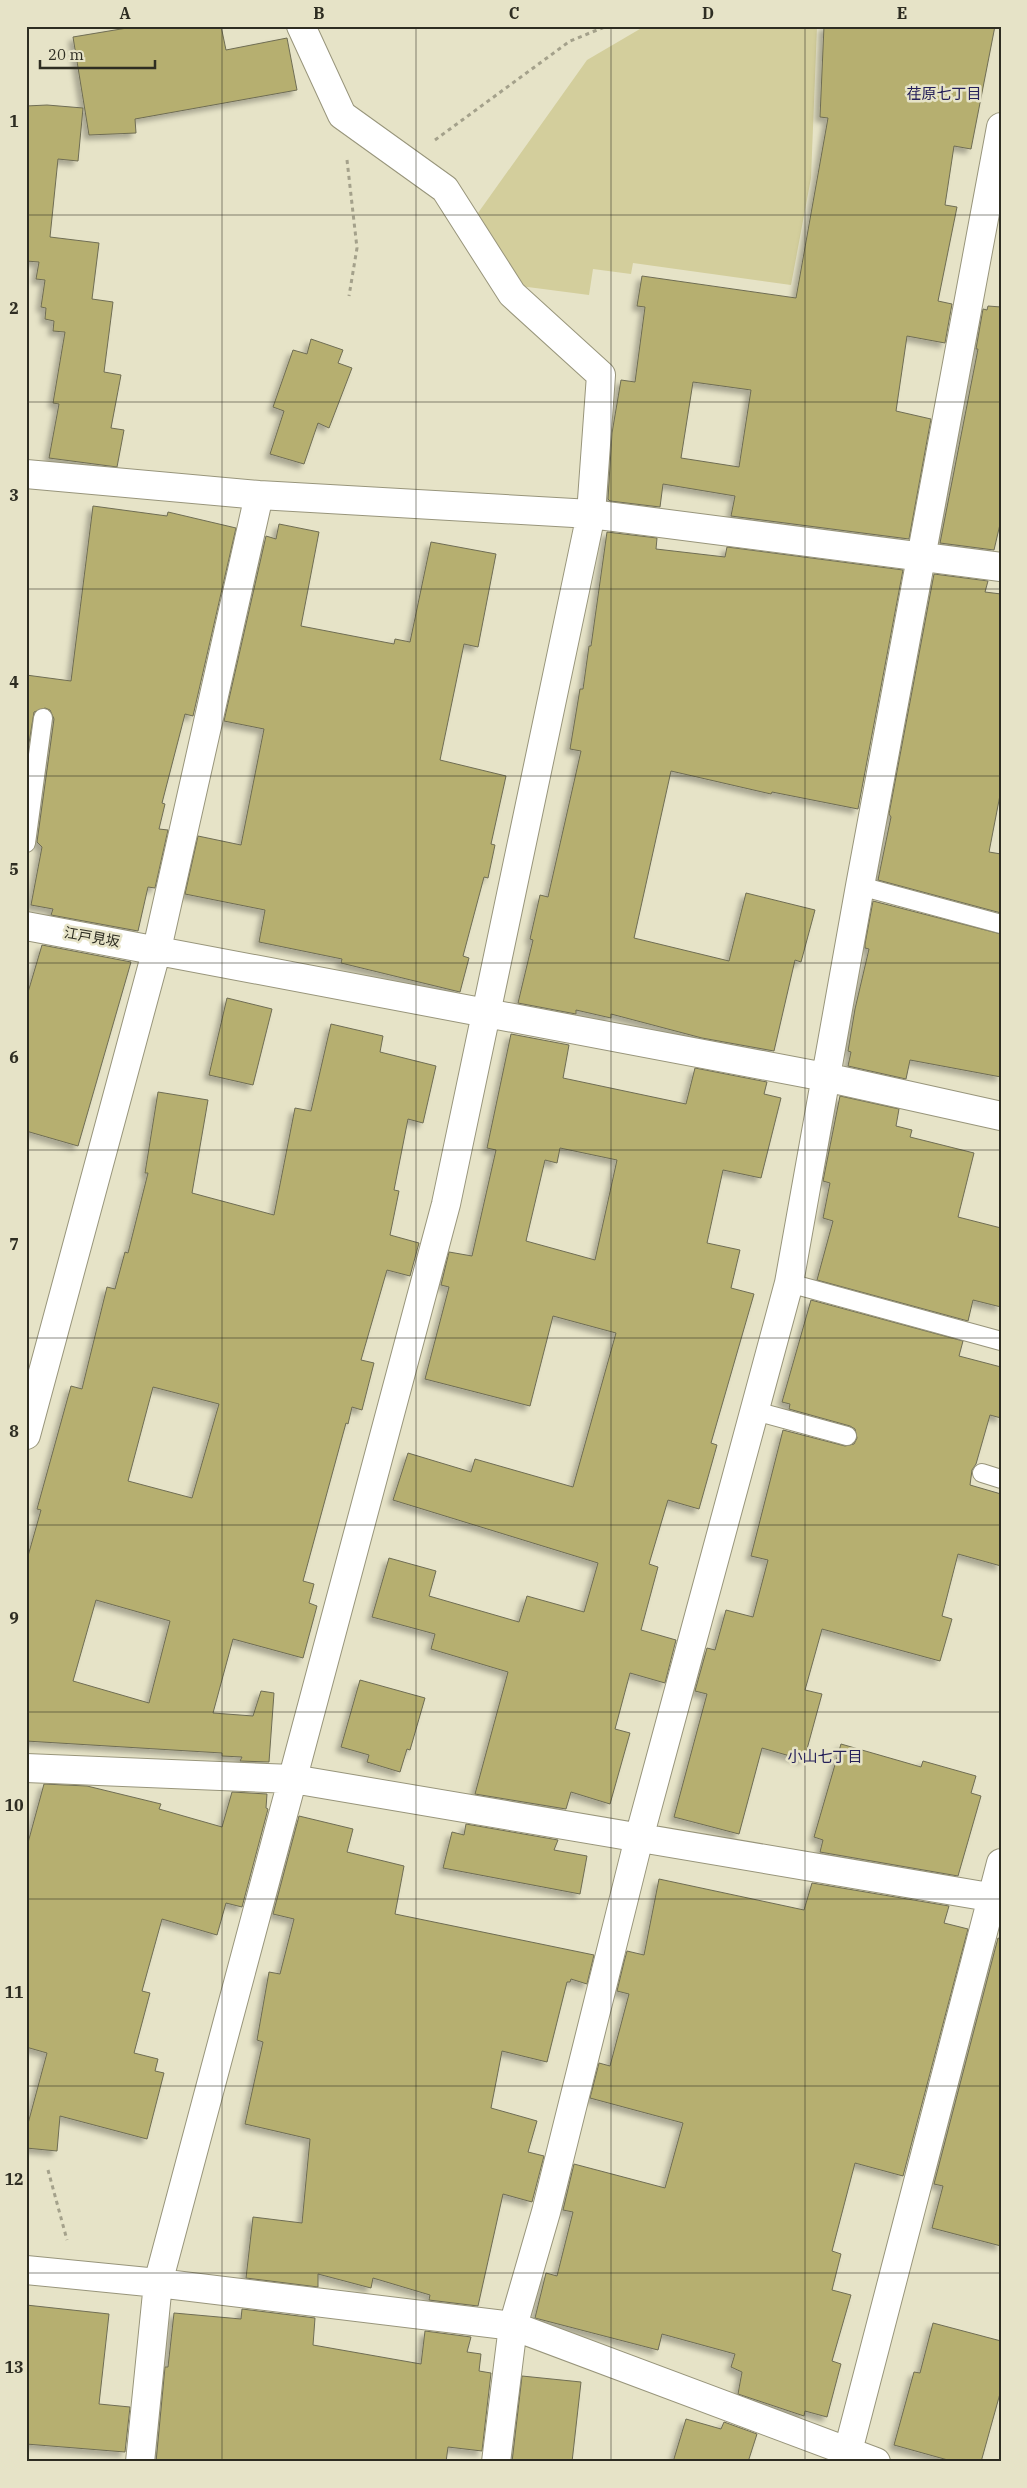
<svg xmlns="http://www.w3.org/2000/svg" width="1027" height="2488" viewBox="0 0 1027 2488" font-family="'IBM Plex Serif','Noto Sans JP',serif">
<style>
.green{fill:#d3ce9c}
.building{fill:#b6af6f;stroke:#6f6d54;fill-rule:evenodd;filter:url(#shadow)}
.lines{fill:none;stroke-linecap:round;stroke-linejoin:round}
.lane-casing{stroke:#98957b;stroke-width:20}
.street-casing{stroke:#98957b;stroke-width:30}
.path{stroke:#a4a18b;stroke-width:3;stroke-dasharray:4 4;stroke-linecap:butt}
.lane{stroke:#fff;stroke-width:18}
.street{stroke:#fff;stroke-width:28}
.grid{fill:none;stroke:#2e2d22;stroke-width:1;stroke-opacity:0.55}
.labels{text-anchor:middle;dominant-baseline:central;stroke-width:5;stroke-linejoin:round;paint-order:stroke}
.street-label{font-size:14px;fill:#2e2d22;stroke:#e6e3c7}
.neighbourhood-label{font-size:15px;fill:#26215a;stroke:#e6e3c7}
.neatline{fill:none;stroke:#2e2d22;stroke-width:2}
.grid-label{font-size:16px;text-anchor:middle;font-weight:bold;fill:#2e2d22}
</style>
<defs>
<filter id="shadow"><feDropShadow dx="-4.5" dy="4.5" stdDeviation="2.5" flood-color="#0004"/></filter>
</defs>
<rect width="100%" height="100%" fill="#e6e3c7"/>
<path class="green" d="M 645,26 L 817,26 L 811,178 L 791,285 L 633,263 L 631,274 L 593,269 L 589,295 L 520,286 L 478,213 L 587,60 Z"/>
<path class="building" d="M 139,26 L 221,26 L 226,50 L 287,38 L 297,90 L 135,119 L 136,133 L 89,135 L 73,37 Z
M 824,26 L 995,26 L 971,149 L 954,146 L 945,205 L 957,207 L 938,301 L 952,304 L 945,343 L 907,336 L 896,411 L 931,419 L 909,539 L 731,516 L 735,496 L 663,484 L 660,507 L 610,501 L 608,499 L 612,433 L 621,380 L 635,382 L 645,307 L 637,306 L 642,276 L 796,298 L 828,118 L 820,117 ZM 693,382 L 751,390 L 739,467 L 681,458 Z
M 47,105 L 83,108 L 78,161 L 58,159 L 50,237 L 99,243 L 92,299 L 113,302 L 104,372 L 121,375 L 111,428 L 124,430 L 117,467 L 49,458 L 59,404 L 53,403 L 65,332 L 53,331 L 54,321 L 45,319 L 46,308 L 41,307 L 45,280 L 36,279 L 39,262 L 26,261 L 26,106 Z
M 988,306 L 1001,307 L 1001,520 L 994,550 L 940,543 L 978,349 L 976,349 L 983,309 L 987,310 Z
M 311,339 L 343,350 L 338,363 L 352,368 L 329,428 L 318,423 L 304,464 L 270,454 L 284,411 L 273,407 L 293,350 L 307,354 Z
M 93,506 L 167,516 L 168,512 L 236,528 L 193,716 L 185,714 L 162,803 L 165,804 L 159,829 L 168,830 L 155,888 L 148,887 L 138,931 L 51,915 L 53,909 L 31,905 L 42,847 L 37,842 L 54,719 L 50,710 L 45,708 L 34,712 L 26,762 L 26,675 L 71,681 Z
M 279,524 L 319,532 L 301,626 L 394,644 L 395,639 L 410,642 L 431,542 L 496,554 L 478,647 L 464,644 L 440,760 L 506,776 L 491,844 L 495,845 L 488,878 L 484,877 L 463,956 L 469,958 L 460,992 L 341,963 L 342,959 L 259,942 L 265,910 L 185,894 L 198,836 L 241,845 L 264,729 L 224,721 L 266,536 L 276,539 Z
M 607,532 L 657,538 L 656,549 L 725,557 L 727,547 L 903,570 L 858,809 L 772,792 L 771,794 L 671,771 L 634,938 L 729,961 L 746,893 L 815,910 L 801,962 L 795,960 L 774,1051 L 702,1038 L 611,1014 L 611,1018 L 576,1010 L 576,1014 L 518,1003 L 533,940 L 530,939 L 540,895 L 548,897 L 581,751 L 570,749 L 580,689 L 583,689 L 589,646 L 591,646 Z
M 934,574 L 988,581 L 985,592 L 1001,594 L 1001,790 L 989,852 L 1001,854 L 1001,913 L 878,880 L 891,817 L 889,814 Z
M 873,901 L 1001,934 L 1001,1077 L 910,1060 L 906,1079 L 848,1066 L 851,1052 L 848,1051 L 855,1009 L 869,949 L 865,948 L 865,944 Z
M 42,945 L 131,962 L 78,1146 L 26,1131 L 26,999 Z
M 227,998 L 272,1009 L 253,1085 L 209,1075 Z
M 331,1024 L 383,1036 L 380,1052 L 436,1066 L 423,1123 L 408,1119 L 394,1190 L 399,1191 L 390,1235 L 419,1243 L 410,1276 L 387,1270 L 361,1360 L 374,1363 L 362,1410 L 352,1407 L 348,1424 L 346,1423 L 303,1581 L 314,1584 L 309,1603 L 317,1606 L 303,1658 L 233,1639 L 213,1713 L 253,1716 L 261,1691 L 274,1693 L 269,1762 L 240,1761 L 242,1757 L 222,1756 L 222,1753 L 26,1741 L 26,1563 L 41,1510 L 37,1509 L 71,1386 L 82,1389 L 107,1287 L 115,1289 L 125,1252 L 128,1253 L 148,1173 L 145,1173 L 158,1092 L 208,1100 L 192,1193 L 274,1215 L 295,1108 L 311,1111 ZM 153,1387 L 219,1404 L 192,1498 L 128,1481 ZM 96,1600 L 170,1621 L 149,1703 L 73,1681 Z
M 511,1034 L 569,1045 L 563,1078 L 686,1104 L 695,1068 L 767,1082 L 764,1094 L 781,1098 L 761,1178 L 723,1170 L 707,1243 L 740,1250 L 731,1288 L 754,1294 L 711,1443 L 717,1445 L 699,1509 L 668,1500 L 649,1564 L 658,1567 L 641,1630 L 676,1640 L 665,1683 L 630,1673 L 615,1729 L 630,1733 L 610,1804 L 571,1792 L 566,1809 L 475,1794 L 508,1672 L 431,1649 L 435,1634 L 372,1617 L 389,1558 L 436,1571 L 429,1596 L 519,1622 L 527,1596 L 584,1612 L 598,1563 L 393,1500 L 408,1453 L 471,1472 L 475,1459 L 573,1487 L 616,1333 L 553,1316 L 530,1406 L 425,1379 L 449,1287 L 441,1285 L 449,1252 L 472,1256 L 496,1150 L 487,1148 ZM 560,1148 L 617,1160 L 595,1260 L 526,1241 L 545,1160 L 557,1163 Z
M 840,1096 L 899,1109 L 896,1126 L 912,1130 L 910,1137 L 974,1153 L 958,1217 L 1001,1228 L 1001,1307 L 973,1300 L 968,1321 L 817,1280 L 833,1221 L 823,1218 L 830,1183 L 823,1181 Z
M 811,1300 L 963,1341 L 959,1356 L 1001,1367 L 1001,1418 L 990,1415 L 976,1464 L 972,1470 L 970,1485 L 1001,1494 L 1001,1566 L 958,1554 L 942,1616 L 952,1619 L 940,1661 L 822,1629 L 805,1690 L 822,1694 L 804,1760 L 762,1748 L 739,1834 L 674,1817 L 707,1694 L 695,1691 L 707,1648 L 715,1650 L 726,1610 L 753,1617 L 768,1560 L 751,1556 L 783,1430 L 845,1446 L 854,1444 L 857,1438 L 855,1429 L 850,1426 L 789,1409 L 790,1404 L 782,1402 Z
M 360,1680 L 425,1698 L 410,1750 L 407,1749 L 400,1772 L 367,1762 L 369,1755 L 341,1747 Z
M 841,1744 L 921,1767 L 923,1761 L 976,1776 L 971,1793 L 981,1796 L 958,1876 L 820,1852 L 823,1840 L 814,1837 Z
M 44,1784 L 87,1786 L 161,1804 L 159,1809 L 222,1827 L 232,1792 L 267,1794 L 266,1808 L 268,1809 L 242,1907 L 226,1903 L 217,1935 L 162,1919 L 142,1991 L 150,1993 L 134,2053 L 158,2059 L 155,2071 L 164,2073 L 147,2139 L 60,2116 L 57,2151 L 26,2148 L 26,2131 L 47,2053 L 26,2047 L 26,1850 Z
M 299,1816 L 353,1829 L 347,1852 L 404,1866 L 395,1914 L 594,1955 L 587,1984 L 571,1979 L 570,1982 L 567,1982 L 547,2062 L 502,2051 L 491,2108 L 537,2121 L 528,2152 L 544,2156 L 532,2202 L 503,2194 L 478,2306 L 429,2300 L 430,2295 L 373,2278 L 371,2288 L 318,2274 L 318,2287 L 246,2278 L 253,2217 L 302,2223 L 310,2139 L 245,2124 L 263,2042 L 257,2040 L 269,1972 L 280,1974 L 294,1919 L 273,1914 Z
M 466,1824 L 558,1840 L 554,1850 L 587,1856 L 580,1894 L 443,1868 L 452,1832 L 464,1835 Z
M 659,1879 L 804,1910 L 812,1883 L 949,1906 L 944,1923 L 968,1929 L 903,2176 L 855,2163 L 832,2251 L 841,2254 L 832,2290 L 851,2295 L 832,2361 L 841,2364 L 827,2417 L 805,2411 L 804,2416 L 738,2394 L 742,2372 L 731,2367 L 735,2354 L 662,2334 L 658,2350 L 535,2318 L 546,2273 L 557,2276 L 573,2212 L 563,2210 L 574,2164 L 665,2188 L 683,2123 L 590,2098 L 599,2063 L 610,2066 L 629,1994 L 617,1991 L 624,1962 L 627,1951 L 644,1955 Z
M 998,1938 L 1001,1939 L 1001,2246 L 932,2228 L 943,2186 L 934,2184 Z
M 26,2305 L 109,2314 L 99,2404 L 130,2407 L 125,2452 L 26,2444 Z
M 242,2309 L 315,2318 L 313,2345 L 421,2364 L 425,2331 L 471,2337 L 467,2352 L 481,2354 L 479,2371 L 491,2373 L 482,2451 L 448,2447 L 446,2462 L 156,2462 L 165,2367 L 168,2367 L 174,2313 L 241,2319 Z
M 933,2323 L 1001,2341 L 1001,2390 L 981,2462 L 955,2462 L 894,2445 L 914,2372 L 920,2373 Z
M 522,2376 L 581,2382 L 572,2462 L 512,2462 Z
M 686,2419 L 721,2429 L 724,2422 L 757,2434 L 748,2462 L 673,2462 Z"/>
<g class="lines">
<defs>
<path id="lane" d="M 26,843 L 43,718
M 860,886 L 1001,924
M 789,1283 L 1001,1341
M 755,1411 L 847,1436
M 982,1473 L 1001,1479"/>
<path id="street" d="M 26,474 L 259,495 L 591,514 L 1001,567
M 26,926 L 825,1077 L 1001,1116
M 26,1435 L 157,949 L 259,495
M 26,1768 L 293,1779 L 1001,1899
M 26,2270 L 158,2283 L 513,2326 L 876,2462
M 848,2451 L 1001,1863
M 140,2462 L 158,2283 L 446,1204 L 591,514 L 601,375 L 512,294 L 445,189 L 342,115 L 301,26
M 496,2462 L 513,2326 L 546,2212 L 639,1838 L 789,1283 L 860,886 L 1001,127"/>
</defs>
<use href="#lane" class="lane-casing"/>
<use href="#street" class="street-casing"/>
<path class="path" d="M 435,140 L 570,41 L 607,26
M 347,160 L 357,248 L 349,296
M 48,2170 L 67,2240"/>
<use href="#lane" class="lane"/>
<use href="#street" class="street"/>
</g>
<path class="grid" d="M 222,26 L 222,2462M 416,26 L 416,2462M 611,26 L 611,2462M 805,26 L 805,2462M 26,215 L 1001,215M 26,402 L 1001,402M 26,589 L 1001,589M 26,776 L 1001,776M 26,963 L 1001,963M 26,1150 L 1001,1150M 26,1338 L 1001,1338M 26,1525 L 1001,1525M 26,1712 L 1001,1712M 26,1899 L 1001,1899M 26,2086 L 1001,2086M 26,2273 L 1001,2273"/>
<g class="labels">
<g class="street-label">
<text transform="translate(92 937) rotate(10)">江戸見坂</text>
</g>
<g class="neighbourhood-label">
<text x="944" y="93">荏原七丁目</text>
<text x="825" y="1756">小山七丁目</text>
</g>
</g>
<rect width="1027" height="2488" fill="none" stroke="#e6e3c7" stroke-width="55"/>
<path d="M40 60v8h115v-8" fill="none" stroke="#2e2d22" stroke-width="2.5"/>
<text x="48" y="60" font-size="15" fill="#2e2d22" stroke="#e6e3c7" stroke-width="4" paint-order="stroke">20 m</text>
<rect x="28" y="28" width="972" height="2432" class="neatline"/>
<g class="grid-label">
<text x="125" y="19">A</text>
<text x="319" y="19">B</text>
<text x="514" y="19">C</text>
<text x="708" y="19">D</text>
<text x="902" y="19">E</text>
<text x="14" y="127">1</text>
<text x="14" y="314">2</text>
<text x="14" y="501">3</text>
<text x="14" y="688">4</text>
<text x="14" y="875">5</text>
<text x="14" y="1063">6</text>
<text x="14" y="1250">7</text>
<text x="14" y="1437">8</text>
<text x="14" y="1624">9</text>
<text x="14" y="1811">10</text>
<text x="14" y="1998">11</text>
<text x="14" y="2185">12</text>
<text x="14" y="2373">13</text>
</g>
</svg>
